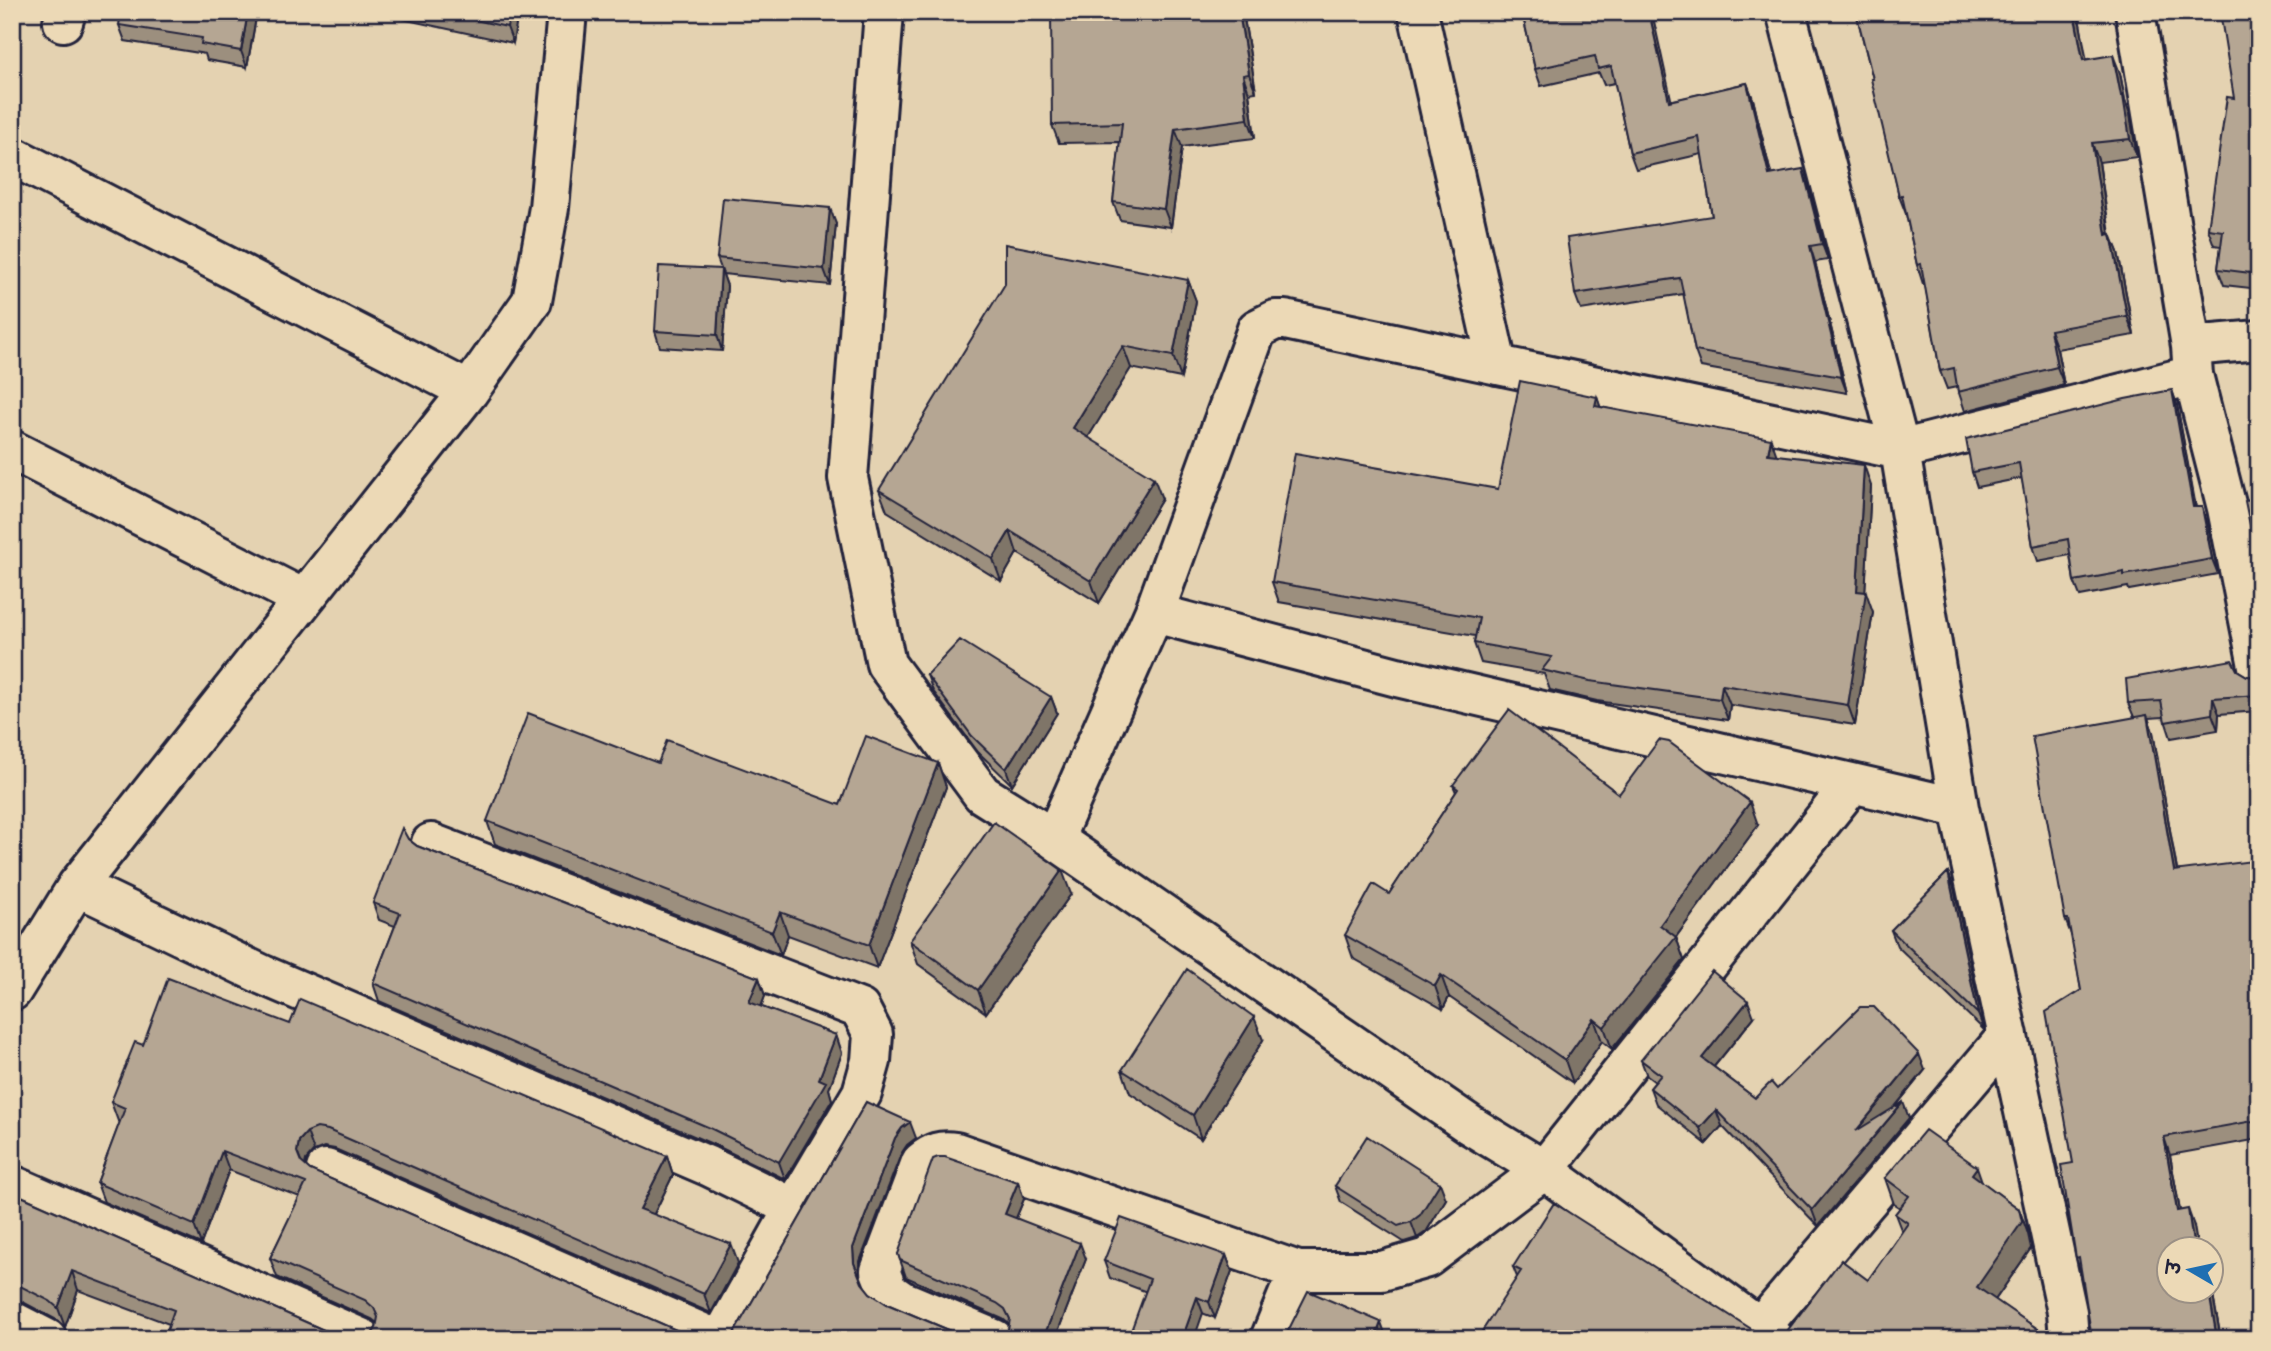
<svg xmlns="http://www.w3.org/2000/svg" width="2271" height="1351" viewBox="0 0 2271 1351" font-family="Sriracha,'Playpen Sans Deva',sans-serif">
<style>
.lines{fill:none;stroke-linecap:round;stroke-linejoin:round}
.street-casing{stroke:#22223b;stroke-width:44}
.street{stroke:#ecd9b6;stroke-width:38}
.wall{fill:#9c8f7e;stroke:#22223b;stroke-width:2}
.shaded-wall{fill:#7f7467;stroke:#22223b;stroke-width:2}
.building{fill:#b5a693;stroke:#22223b;stroke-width:2}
</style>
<rect width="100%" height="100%" fill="#e4d2b1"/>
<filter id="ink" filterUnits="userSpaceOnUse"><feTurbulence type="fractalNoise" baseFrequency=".0143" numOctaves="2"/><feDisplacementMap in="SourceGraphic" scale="14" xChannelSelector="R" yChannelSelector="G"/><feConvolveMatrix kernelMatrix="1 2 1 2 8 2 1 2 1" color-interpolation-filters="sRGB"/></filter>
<g filter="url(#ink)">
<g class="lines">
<defs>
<path id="street" d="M 884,12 L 848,478 L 886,664 L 982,794 L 1054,839 L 1470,1125 L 1544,1170 L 1775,1339
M 1418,12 L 1497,365
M 2135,12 L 2191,346 L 2193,375 L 2227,508 L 2259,671
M 63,22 L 66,12
M 12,156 L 469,391
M 2191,346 L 2259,340
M 12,450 L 304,599
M 1154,613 L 1397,677 L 1959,808
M 1054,839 L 1154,613 L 1257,329 L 1275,320 L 1285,320 L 1900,450 L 1786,12
M 431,843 L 860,1009 L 873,1034 L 871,1061 L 862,1093 L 794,1208
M 77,886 L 263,975 L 708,1166 L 794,1208 L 721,1339
M 12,991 L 77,886 L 469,391 L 532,301 L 549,208 L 567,12
M 326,1169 L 716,1339
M 12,1185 L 363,1339
M 12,1321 L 47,1339
M 1760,1328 L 2008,1035
M 994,1339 L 901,1300 L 888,1291 L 880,1271 L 921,1162 C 933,1152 940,1150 956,1152 L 1298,1271 L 1382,1271 L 1427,1258 L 1544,1170 L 1852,784
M 1270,1339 L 1298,1271
M 2069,1339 L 2067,1312 L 1959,808 L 1900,450 L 2193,375"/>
</defs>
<use href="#street" class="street-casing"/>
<use href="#street" class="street"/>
</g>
<path class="wall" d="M 257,12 L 247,67 L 207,60 L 205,54 L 125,41 L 119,25 Z
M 387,12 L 518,12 L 513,43 L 388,16 Z
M 1243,12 L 1256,92 L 1249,93 L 1255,138 L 1182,147 L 1171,227 L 1120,220 L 1113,202 L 1120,142 L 1059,143 L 1052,125 Z
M 1522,12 L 1671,101 L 1747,83 L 1753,99 L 1771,174 L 1808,185 L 1828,260 L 1815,262 L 1847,393 L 1701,367 L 1695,351 L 1684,294 L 1581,310 L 1575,294 L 1712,216 L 1702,154 L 1636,169 L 1630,153 L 1615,83 L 1604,85 L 1599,73 L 1541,86 L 1535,69 Z
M 1856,12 L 2078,12 L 2086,59 L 2120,73 L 2125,100 L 2130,114 L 2137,157 L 2099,162 L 2110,234 L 2118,252 L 2134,335 L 2057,349 L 2064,385 L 1965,411 L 1957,387 L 1947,389 L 1940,371 L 1925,284 L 1923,284 L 1917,265 L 1906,214 L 1899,196 L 1873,79 Z
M 2259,12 L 2259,289 L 2224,285 L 2218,269 L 2221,246 L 2214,245 L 2208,229 L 2234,98 Z
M 836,224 L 830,285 L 723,274 L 717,258 Z
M 721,269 L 727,286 L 722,351 L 660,347 L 655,331 Z
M 1188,280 L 1196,301 L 1181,378 L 1131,368 L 1088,437 L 1162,499 L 1099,603 L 1017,553 L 1001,581 L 887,511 L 879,490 Z
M 2172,390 L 2177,405 L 2196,507 L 2202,507 L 2207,522 L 2218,574 L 2129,590 L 2128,587 L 2080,596 L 2074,581 L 2070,555 L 2038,561 L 2033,546 L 2022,478 L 1977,487 L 1972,472 Z
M 1597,397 L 1600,407 L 1777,455 L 1871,486 L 1865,592 L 1873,612 L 1855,725 L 1730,705 L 1728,720 L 1597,701 L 1550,690 L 1544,674 L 1481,663 L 1474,643 L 1475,636 L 1279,602 L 1272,582 L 1498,489 Z
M 2237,670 L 2247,676 L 2257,677 L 2259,676 L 2259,711 L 2219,714 L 2218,730 L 2171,738 L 2164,717 L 2148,718 L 2153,732 L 2177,870 L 2259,879 L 2259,1139 L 2170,1155 L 2180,1211 L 2194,1226 L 2169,1250 L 2213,1296 L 2221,1339 L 2092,1339 L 2082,1275 L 2076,1258 L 2073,1163 L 2081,990 L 2072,937 L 2065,919 L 2134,717 L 2128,703 Z
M 927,675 L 1051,697 L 1057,713 L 1012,785 L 978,752 L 933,691 Z
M 658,763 L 840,805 L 938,763 L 946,787 L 877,968 L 788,935 L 781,955 L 495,844 L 487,821 Z
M 1453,785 L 1619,794 L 1758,825 L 1676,937 L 1684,960 L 1612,1049 L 1602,1041 L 1573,1083 L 1449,997 L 1443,1009 L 1353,958 L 1345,935 L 1389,894 L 1456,792 Z
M 408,839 L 417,846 L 759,978 L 765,996 L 761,1007 L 836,1035 L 842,1053 L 829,1089 L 832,1100 L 785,1179 L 717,1146 L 379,1001 L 373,983 L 395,926 L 379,920 L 373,903 Z
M 1948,872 L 1954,888 L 1984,1030 L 1897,946 L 1891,930 Z
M 1071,894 L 986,1013 L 918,964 L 910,941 Z
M 1754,1017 L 1714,1067 L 1755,1098 L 1777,1089 L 1925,1070 L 1895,1107 L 1909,1118 L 1818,1226 L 1722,1126 L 1706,1144 L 1656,1104 L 1650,1088 L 1655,1082 L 1647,1076 L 1641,1060 Z
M 290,1024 L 667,1156 L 673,1175 L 654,1214 L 738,1263 L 711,1313 L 335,1149 L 324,1147 L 314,1151 L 306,1160 L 305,1166 L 310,1170 L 683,1333 L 685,1339 L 366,1339 L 370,1337 L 376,1328 L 377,1323 L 372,1319 L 277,1277 L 270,1258 L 300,1197 L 229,1170 L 201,1244 L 104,1202 L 97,1183 L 120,1122 L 118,1121 L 111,1102 L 143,1045 Z
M 1263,1040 L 1201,1139 L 1130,1093 L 1122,1070 Z
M 866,1102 L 916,1138 L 907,1145 L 901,1154 L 859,1264 L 860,1278 L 862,1283 L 870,1293 L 887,1304 L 970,1339 L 734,1339 L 733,1335 Z
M 1885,1178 L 1982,1182 L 2019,1209 L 2028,1234 L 2031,1248 L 1995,1300 L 2048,1336 L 2049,1339 L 1781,1339 L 1868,1280 L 1902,1232 L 1895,1214 L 1900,1208 L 1894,1204 Z
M 1018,1182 L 1024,1199 L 1016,1218 L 1086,1259 L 1055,1339 L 1002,1339 L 1008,1330 L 1009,1324 L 1003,1319 L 906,1277 L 898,1254 Z
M 1335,1186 L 1446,1199 L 1426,1232 L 1417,1238 L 1404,1242 L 1341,1202 Z
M 12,1192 L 344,1339 L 169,1324 L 78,1290 L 65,1327 L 57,1320 L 21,1301 L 12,1300 Z
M 1226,1255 L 1232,1271 L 1215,1318 L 1110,1278 L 1104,1261 Z
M 1513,1267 L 1767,1339 L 1517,1277 Z"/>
<path class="shaded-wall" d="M 248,12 L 257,12 L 247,67 L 241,51 Z
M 510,12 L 518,12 L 513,43 L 507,27 Z
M 1239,12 L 1243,12 L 1256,92 L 1249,74 Z
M 1649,12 L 1652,12 L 1675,117 L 1669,101 Z
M 2074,12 L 2078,12 L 2090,79 L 2083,60 Z
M 2113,55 L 2120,73 L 2125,100 L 2130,114 L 2137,157 L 2130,139 L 2121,96 Z
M 1243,75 L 1249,93 L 1255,138 L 1248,119 Z
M 1747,83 L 1753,99 L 1775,191 L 1769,175 Z
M 1175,129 L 1182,147 L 1171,227 L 1164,209 Z
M 2092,143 L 2099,162 L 2112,253 L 2106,235 Z
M 1803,169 L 1808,185 L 1828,260 L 1822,244 Z
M 830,208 L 836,224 L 830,285 L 824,269 Z
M 2111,234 L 2118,252 L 2134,335 L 2127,316 Z
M 1810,246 L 1815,262 L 1847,393 L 1841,377 Z
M 721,269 L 727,286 L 722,351 L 717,335 Z
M 1188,280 L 1196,301 L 1181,378 L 1173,356 Z
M 2050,330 L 2057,349 L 2064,385 L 2057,367 Z
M 1123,346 L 1131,368 L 1081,449 L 1073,428 Z
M 2172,390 L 2177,405 L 2198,522 L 2193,507 Z
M 1597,397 L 1604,417 L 1595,406 Z
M 1771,439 L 1778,459 L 1768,454 Z
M 1864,465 L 1871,486 L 1865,596 L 1866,592 L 1873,612 L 1855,725 L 1848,705 L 1857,591 Z
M 1154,478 L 1162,499 L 1099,603 L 1091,581 Z
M 2202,507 L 2207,522 L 2218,574 L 2212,559 Z
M 1010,531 L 1017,553 L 1001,581 L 993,559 Z
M 1722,685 L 1730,705 L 1728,720 L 1720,699 Z
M 1051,697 L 1057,713 L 1012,785 L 1006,769 Z
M 2213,698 L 2219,714 L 2218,730 L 2212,714 Z
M 2147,715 L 2153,732 L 2180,888 L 2174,871 Z
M 938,763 L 946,787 L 877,968 L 869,945 Z
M 1750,802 L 1758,825 L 1676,937 L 1684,960 L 1612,1049 L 1604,1027 L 1660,925 Z
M 1062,870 L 1071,894 L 986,1013 L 978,990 Z
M 1948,872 L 1954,888 L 1984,1030 L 1978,1014 Z
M 780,912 L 788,935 L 781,955 L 772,932 Z
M 1441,975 L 1449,997 L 1443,1009 L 1435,986 Z
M 759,978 L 765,996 L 756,1020 L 749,1002 Z
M 1748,1001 L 1754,1017 L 1708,1074 L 1702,1058 Z
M 1254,1017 L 1263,1040 L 1201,1139 L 1193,1115 Z
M 1594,1019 L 1602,1041 L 1573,1083 L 1565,1060 Z
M 836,1035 L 842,1053 L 829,1089 L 832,1100 L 785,1179 L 779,1162 L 819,1079 Z
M 1919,1054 L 1925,1070 L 1862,1147 L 1856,1131 Z
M 1903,1102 L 1909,1118 L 1818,1226 L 1812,1210 Z
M 1716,1110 L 1722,1126 L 1706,1144 L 1700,1128 Z
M 910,1122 L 916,1138 L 907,1145 L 901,1154 L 859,1264 L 860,1279 L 854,1263 L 853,1248 L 895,1138 L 902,1128 Z
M 307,1132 L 314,1151 L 306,1160 L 304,1171 L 297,1152 L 299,1141 Z
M 2164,1137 L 2170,1155 L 2183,1228 L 2177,1211 Z
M 222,1151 L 229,1170 L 201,1244 L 194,1225 Z
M 667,1156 L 673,1175 L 647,1228 L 640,1209 Z
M 1977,1167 L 1986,1193 L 1972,1174 Z
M 1018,1182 L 1024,1199 L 1011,1230 L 1005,1214 Z
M 1440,1183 L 1446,1199 L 1426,1232 L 1417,1238 L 1411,1222 Z
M 2019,1209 L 2028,1234 L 2031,1248 L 1986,1313 L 1977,1287 Z
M 2188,1209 L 2194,1226 L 2198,1250 L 2194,1250 Z
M 1080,1243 L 1086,1259 L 1055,1339 L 1043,1339 Z
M 731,1244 L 738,1263 L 711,1313 L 704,1294 Z
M 1226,1255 L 1232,1271 L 1215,1318 L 1209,1302 Z
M 72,1271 L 78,1290 L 65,1327 L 58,1308 Z
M 2209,1292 L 2211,1292 L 2213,1296 L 2221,1339 L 2217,1339 Z
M 1197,1297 L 1203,1313 L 1194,1339 L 1182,1339 Z
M 1381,1322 L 1387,1339 L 1375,1339 Z"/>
<path class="building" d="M 121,12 L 248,12 L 241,51 L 201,44 L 202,38 L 119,25 Z
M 439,12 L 510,12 L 507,27 Z
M 1051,12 L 1239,12 L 1249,74 L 1243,75 L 1248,119 L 1175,129 L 1164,209 L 1113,202 L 1122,123 L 1052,125 Z
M 1522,12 L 1649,12 L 1669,101 L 1747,83 L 1769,175 L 1803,169 L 1822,244 L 1810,246 L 1841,377 L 1695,351 L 1680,278 L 1575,294 L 1567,238 L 1712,216 L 1699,137 L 1630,153 L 1611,66 L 1598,69 L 1595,56 L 1535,69 Z
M 1856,12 L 2074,12 L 2083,60 L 2113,55 L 2121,96 L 2123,96 L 2130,139 L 2092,143 L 2106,235 L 2111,234 L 2127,316 L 2050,330 L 2057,367 L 1958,392 L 1954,368 L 1940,371 L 1921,264 L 1917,265 L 1902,195 L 1899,196 L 1871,79 L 1873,79 Z
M 2220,12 L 2259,12 L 2259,274 L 2218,269 L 2223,231 L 2208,229 L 2227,97 L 2234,98 Z
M 723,198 L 830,208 L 824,269 L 717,258 Z
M 1005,244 L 1188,280 L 1173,356 L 1123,346 L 1073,428 L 1154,478 L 1091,581 L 1010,531 L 993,559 L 879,490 L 1005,284 Z
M 659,266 L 721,269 L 717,335 L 655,331 Z
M 1520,381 L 1597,397 L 1595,406 L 1771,439 L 1768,454 L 1864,465 L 1857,591 L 1866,592 L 1848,705 L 1722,685 L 1720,699 L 1590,681 L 1542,670 L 1552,657 L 1474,643 L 1479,618 L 1272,582 L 1295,453 L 1498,489 Z
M 2172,390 L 2193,507 L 2202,507 L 2212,559 L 2124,575 L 2124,572 L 2074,581 L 2068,539 L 2033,546 L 2019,463 L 1972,472 L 1966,439 L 2125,399 Z
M 2259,499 L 2259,569 L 2245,501 Z
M 960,640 L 1051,697 L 1006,769 L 972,736 L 927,675 Z
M 2232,660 L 2237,670 L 2247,676 L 2257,677 L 2259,676 L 2259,695 L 2213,698 L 2212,714 L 2165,722 L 2161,701 L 2128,703 L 2126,679 Z
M 1509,710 L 1619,794 L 1659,740 L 1669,742 L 1750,802 L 1660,925 L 1676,937 L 1604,1027 L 1594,1019 L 1565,1060 L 1441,975 L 1435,986 L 1345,935 L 1373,884 L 1389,894 L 1458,789 L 1453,785 Z
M 528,713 L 658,763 L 667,740 L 840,805 L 866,736 L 938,763 L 869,945 L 780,912 L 772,932 L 487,821 Z
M 2147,715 L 2174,871 L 2252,861 L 2259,881 L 2259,1120 L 2164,1137 L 2177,1211 L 2188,1209 L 2194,1250 L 2169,1250 L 2169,1292 L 2209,1292 L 2217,1339 L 2092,1339 L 2079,1257 L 2076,1258 L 2061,1165 L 2073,1163 L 2046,1012 L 2081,990 L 2068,919 L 2065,919 L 2032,736 Z
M 994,822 L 1062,870 L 978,990 L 910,941 Z
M 402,828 L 408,839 L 417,846 L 759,978 L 749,1002 L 836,1035 L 819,1079 L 826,1082 L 779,1162 L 710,1128 L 373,983 L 400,913 L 373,903 Z
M 1948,872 L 1978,1014 L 1891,930 Z
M 1187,969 L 1254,1017 L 1193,1115 L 1122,1070 Z
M 1712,971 L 1748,1001 L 1702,1058 L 1755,1098 L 1771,1082 L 1777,1089 L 1860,1007 L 1874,1007 L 1919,1054 L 1856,1131 L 1903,1102 L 1812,1210 L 1716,1110 L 1700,1128 L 1650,1088 L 1661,1075 L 1641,1060 Z
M 168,978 L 290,1024 L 300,999 L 667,1156 L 640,1209 L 731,1244 L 704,1294 L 328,1130 L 317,1128 L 307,1132 L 299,1141 L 297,1152 L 301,1162 L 310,1170 L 683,1333 L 681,1339 L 366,1339 L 370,1337 L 376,1328 L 378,1317 L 374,1308 L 365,1300 L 270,1258 L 306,1183 L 222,1151 L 194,1225 L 97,1183 L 125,1108 L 111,1102 L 135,1042 L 143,1045 Z
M 866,1102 L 910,1122 L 902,1128 L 895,1138 L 853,1248 L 854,1263 L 862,1283 L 870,1293 L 887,1304 L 970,1339 L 834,1339 L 823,1335 L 821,1339 L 741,1339 L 733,1335 Z
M 1925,1130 L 1977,1167 L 1972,1174 L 2019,1209 L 2022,1222 L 1977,1287 L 2048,1336 L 2046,1339 L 1781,1339 L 1841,1260 L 1868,1280 L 1908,1223 L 1895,1214 L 1909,1196 L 1885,1178 Z
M 1367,1136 L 1440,1183 L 1420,1215 L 1411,1222 L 1398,1226 L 1335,1186 Z
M 938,1157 L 945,1157 L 1018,1182 L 1005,1214 L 1080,1243 L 1043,1339 L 1002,1339 L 1008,1330 L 1010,1319 L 1005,1309 L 997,1303 L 900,1260 L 898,1254 L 933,1159 Z
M 12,1192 L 344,1339 L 164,1339 L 174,1310 L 72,1271 L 58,1308 L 50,1301 L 12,1282 Z
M 1554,1203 L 1767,1339 L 1477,1339 L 1521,1271 L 1513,1267 Z
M 1121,1218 L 1226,1255 L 1209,1302 L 1197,1297 L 1182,1339 L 1128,1339 L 1150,1279 L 1104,1261 Z
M 1308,1291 L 1381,1322 L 1375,1339 L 1284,1339 Z
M 12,1330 L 29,1339 L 12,1339 Z"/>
</g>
<rect width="2271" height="1351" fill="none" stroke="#ecd9b6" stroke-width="42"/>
<rect x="21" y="21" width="2229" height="1309" fill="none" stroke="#22223b" stroke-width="2.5" filter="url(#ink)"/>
<g transform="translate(2190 1270) rotate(279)"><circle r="33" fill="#ecd9b6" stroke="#9b9085" stroke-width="2"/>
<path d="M0-5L12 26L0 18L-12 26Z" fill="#1f6fb2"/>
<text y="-10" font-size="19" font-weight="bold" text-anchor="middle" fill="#22223b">उ</text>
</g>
</svg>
